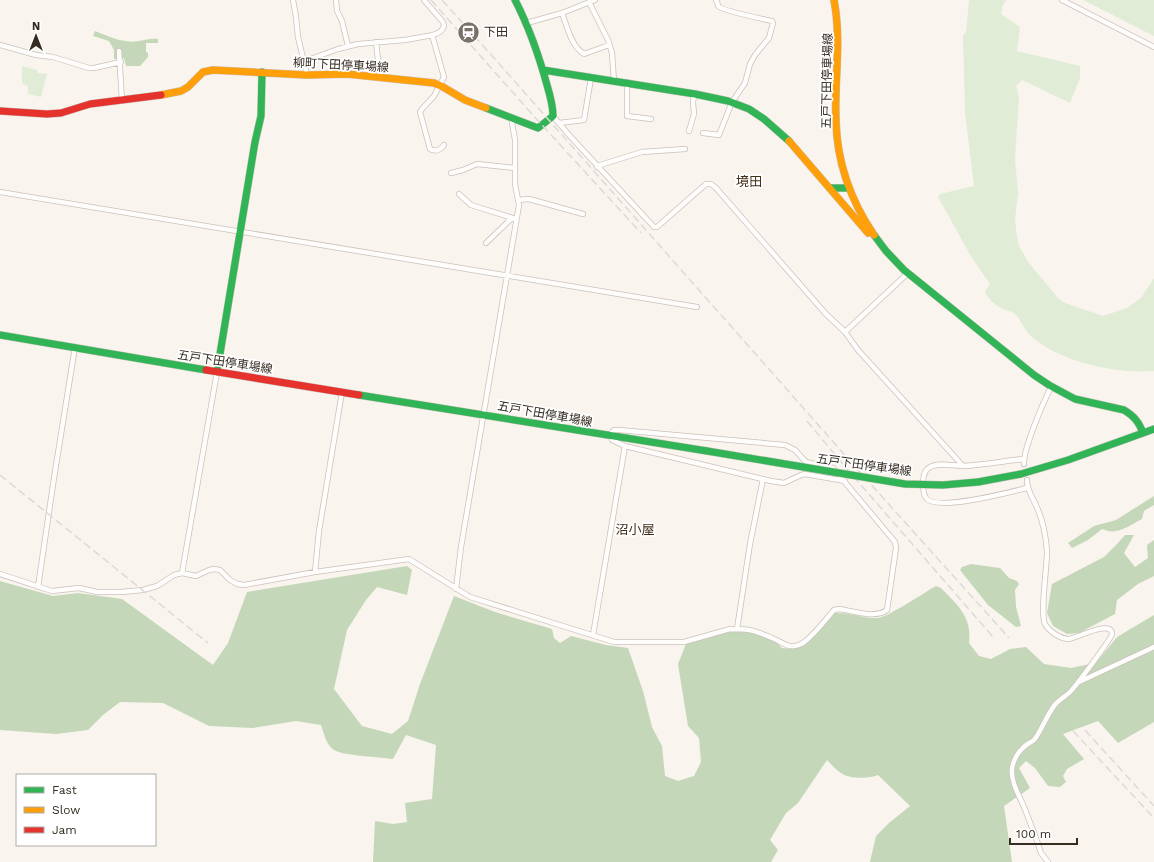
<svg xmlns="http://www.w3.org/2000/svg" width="1154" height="862" viewBox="0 0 1154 862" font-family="'Work Sans','Noto Sans JP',sans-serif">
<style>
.green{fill:#e0ecd5}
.forest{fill:#c4d7b8}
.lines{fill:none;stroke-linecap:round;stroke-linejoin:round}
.street-casing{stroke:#c9c2bb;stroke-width:6}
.fast-casing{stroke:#c9c2bb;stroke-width:8}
.slow-casing{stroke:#c9c2bb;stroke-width:8}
.jam-casing{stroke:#c9c2bb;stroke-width:8}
.street{stroke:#fefdfc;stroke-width:4.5}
.fast{stroke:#30b455;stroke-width:7}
.slow{stroke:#ff9f0a;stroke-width:7}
.jam{stroke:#e5322d;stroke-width:7}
.rail{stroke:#dbdad8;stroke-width:1.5;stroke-dasharray:8 4;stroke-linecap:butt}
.fast-bridge-casing{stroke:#c9c2bb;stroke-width:8;stroke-linecap:butt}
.fast-bridge{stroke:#30b455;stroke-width:7}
.labels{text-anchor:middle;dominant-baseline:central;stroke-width:3.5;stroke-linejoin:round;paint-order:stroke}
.poi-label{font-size:12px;fill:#342c21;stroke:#fff;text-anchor:start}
.street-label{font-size:12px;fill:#342c21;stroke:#fff}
.neighbourhood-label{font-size:13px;fill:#412f18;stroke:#fff}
</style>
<rect width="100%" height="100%" fill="#faf4ee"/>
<path class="green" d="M 969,0 L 1006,0 L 1002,7 L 1001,14 L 1020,27 L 1017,51 L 1080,66 L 1080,78 L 1070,103 L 1022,80 L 1016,86 L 1019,97 L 1015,159 L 1018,193 L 1015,220 L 1017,237 L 1019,246 L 1028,262 L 1058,298 L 1065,303 L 1103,316 L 1127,308 L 1141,298 L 1154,278 L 1154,371 C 1117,374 1059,362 1031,336 C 1024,330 1021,319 1015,314 C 1012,311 1007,311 1003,309 C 995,305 988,299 985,291 L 990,284 L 972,258 L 938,197 L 940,194 L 974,186 L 965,112 L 963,35 L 966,33 Z
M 1083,0 L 1154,0 L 1154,36 Z
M 22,66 L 37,70 L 38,73 L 47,74 L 41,97 L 28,94 L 28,86 L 22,83 Z"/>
<path class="forest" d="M 95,31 C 108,36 124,44 139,41 C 146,40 150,38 158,39 L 158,43 L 146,43 L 146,52 L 148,53 L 148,57 L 140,66 L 126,66 L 124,58 L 114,59 L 114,50 L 109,41 L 93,36 Z
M 1154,496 L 1154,505 L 1144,511 L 1142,519 C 1128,526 1117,536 1102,529 L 1088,540 L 1072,548 L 1068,543 L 1094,526 L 1116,520 Z
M 1125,535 L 1134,535 L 1124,553 L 1135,567 L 1148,558 L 1147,545 L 1154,540 L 1154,576 L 1138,584 L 1117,600 L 1115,614 L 1079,633 L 1067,634 L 1053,626 L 1047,613 L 1052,584 L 1104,557 L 1117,544 Z
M 971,564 L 1000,568 L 1009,578 L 1017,581 L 1019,584 L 1015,590 L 1016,607 L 1021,626 L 1016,627 L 988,605 L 960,570 L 962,567 Z
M 407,566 L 412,570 L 407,595 L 377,587 L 366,600 L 347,630 L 334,689 L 362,726 L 392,734 L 408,721 L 420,684 L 454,596 L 495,612 L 552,629 L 554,638 L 560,643 L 571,636 L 606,645 L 628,648 L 643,691 L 652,727 L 662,746 L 665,776 L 678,781 L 694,776 L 701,762 L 699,738 L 688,726 L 678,664 L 688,639 L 736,629 L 766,632 L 782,648 L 793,649 L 804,646 L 834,613 C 850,612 865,619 878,618 C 888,617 925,592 936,586 L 941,588 C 958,606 972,616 969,643 L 979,656 L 991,659 L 1010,649 L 1026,647 L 1044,664 L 1071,668 L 1090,664 L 1100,658 L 1117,637 L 1154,615 L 1154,722 L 1118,743 L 1098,721 L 1063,734 L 1084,759 L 1067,769 L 1063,776 L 1066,782 L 1060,787 L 1048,786 L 1035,768 L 1026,761 L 1019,768 L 1030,788 L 1004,806 L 1012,862 L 870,862 L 876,836 L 889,823 L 910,806 L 878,775 C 869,779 849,779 841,773 C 836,770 831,764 827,760 L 798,803 L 786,813 L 770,840 L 778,850 L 771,862 L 373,862 L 375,821 L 393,824 L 407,822 L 405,803 L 432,799 L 436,745 L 406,735 L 393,759 C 380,757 344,756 334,750 C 326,745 324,733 321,725 L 296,721 L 253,728 L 209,726 L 163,703 L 120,702 L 103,715 L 88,730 L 56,734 L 0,730 L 0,581 L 53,596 L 78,593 L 122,599 L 213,665 L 228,643 L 247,592 Z"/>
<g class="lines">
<defs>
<path id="street" d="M 293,0 L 296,17 L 298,37 L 307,75
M 336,0 L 337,11 L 342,21 L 348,46
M 1062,0 L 1154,47
M 589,2 L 608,40 L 612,53 L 614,81
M 562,13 C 567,26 571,46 584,54 L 609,45
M 527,23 L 562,13 L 595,0
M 432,35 L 444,77 L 434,96 L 422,109 L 420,112 L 430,149 C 435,152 441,150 444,145
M 376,42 L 380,77
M 0,45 L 36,55 L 53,57 L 89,68 L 94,68 L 121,62
M 119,51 L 122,101
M 305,61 L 338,49 L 358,44 L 405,40 L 433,35 C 438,33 442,32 444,26 L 443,22 L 424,0
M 627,82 L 627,116 L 651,119
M 553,116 L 569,135 L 654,227 L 657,227 L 706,184 L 711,184 L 716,188 L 825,313 L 845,332 L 858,350 L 963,466
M 559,123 L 584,120 L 591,78
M 689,131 L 694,114 L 693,103 L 694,94
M 703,133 L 719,135 L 732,102 L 745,83 L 750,64 L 755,55 L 769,38 L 773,23 L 772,21 C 764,19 722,11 718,6 C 718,5 717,1 716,0
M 597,167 L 600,165 L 642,152 L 685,149
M 451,173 L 463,170 L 477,164 L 515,168
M 0,192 L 697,307
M 459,194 L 471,205 L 516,219
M 518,200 L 529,199 L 583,214
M 486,243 L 512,218
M 845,332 L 908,273
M 1024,459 C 1003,461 983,465 963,466 C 953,466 939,462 930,467 C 924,470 923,478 923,483 C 923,488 923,494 926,498 C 937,512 1010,492 1027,488
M 1024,464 C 1023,449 1044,401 1051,387
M 1027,480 C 1027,492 1034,499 1038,510 C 1044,524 1046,537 1047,552 C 1047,566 1040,614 1045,624 C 1049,631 1060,639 1069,639 C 1077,638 1112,619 1112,634 C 1112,638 1075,687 1070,692 C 1065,697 1058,700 1054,706 C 1047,715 1040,733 1034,740 C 1030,743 1025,745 1022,749 C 1016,754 1011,766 1012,773 C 1012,785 1020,797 1024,807 C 1030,822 1036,837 1041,853 L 1048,862
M 315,572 L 319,531 L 342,392
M 182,573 L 217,372
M 0,574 L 52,591 L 79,588 L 97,592 L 121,592 L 143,590 L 157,586 L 174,575 L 182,573 L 196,576 L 209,570 L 214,569 L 220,570 L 230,580 L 237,584 L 244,585 L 315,572 L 409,559 L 470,597 L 614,642 L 684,642 L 730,629 C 736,629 742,629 749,630 C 756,631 765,635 772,638 C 783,642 788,650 801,644 C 810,640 827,618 834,610 L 839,609 C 854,611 875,619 887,610 L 896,548 L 895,542 L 833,468 L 806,462 L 795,450 L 785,445 L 619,430 L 614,430 L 612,432 L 612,440 L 625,446 L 771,481 L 784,483 L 801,475 L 805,474 L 845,481
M 38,587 L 54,478 L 75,347
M 456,589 L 461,547 L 519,205 L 515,184 L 515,140 L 511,117
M 737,629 L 750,544 L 763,479
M 593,635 L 625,446
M 1079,682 L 1154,647"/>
<path id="fast" d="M 543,70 L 695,94 L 728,101 L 749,109 L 764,119 L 789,141
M 486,108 L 538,128 L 553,116 C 553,105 550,95 547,85 C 539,56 529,27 515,0
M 830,188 L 848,188
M 874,235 L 886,251 L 904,270 L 1034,375 L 1049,385 L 1075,399 L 1124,410 C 1134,416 1139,422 1143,433
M 0,335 L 206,370
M 217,372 L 255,142 L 261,116 L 262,72
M 359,395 L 707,451
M 978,482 L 1021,474 L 1068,460 L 1154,429"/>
<path id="slow" d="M 834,0 C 842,43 834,79 836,121 C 837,163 851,201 874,235
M 161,95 L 181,91 L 188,87 L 203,72 L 213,70 L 307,75 L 347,74 L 434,83 L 443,87 L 465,100 L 486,108
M 789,141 L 868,233"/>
<path id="jam" d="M 0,111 L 47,114 L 61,113 L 90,104 L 161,95
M 206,370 L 359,395"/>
</defs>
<use href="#street" class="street-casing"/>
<use href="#fast" class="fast-casing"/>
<use href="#slow" class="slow-casing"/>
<use href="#jam" class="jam-casing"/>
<use href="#street" class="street"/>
<use href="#fast" class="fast"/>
<use href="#slow" class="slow"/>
<use href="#jam" class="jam"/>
<path class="rail" d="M 431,0 L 531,113 L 641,233
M 442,0 L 494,58 L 858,470 L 1009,638
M 807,421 L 847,469 L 994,638
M 0,475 L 208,643
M 1085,730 L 1154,806
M 1073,731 L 1154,818"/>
<defs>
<path id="fast-bridge" d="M 707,451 L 905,484 L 943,485 L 978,482"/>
</defs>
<use href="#fast-bridge" class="fast-bridge-casing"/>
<use href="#fast-bridge" class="fast-bridge"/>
</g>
<defs>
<symbol id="station-disc" viewBox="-11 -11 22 22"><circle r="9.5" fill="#797269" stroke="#fff"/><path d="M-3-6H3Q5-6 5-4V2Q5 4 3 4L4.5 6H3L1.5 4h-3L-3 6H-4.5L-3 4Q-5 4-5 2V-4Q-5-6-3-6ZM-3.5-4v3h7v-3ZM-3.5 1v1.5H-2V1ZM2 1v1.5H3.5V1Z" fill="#fff"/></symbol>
</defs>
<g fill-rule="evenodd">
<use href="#station-disc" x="456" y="20" width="25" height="25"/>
</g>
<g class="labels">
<g class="poi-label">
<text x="484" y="32">下田</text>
</g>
<g class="street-label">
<text transform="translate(341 65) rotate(3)">柳町下田停車場線</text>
<text transform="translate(827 81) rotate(-89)">五戸下田停車場線</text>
<text transform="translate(225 362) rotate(9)">五戸下田停車場線</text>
<text transform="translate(545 414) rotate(10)">五戸下田停車場線</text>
<text transform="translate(864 465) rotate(8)">五戸下田停車場線</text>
</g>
<g class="neighbourhood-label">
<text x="749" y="181">境田</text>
<text x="635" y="529">沼小屋</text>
</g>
</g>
<rect x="16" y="774" width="140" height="72" fill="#ffffff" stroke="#aeaba6"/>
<rect x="24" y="787" width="20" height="6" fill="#30b455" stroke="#aeaba6"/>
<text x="52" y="794" font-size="12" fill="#342c21">Fast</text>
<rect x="24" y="807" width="20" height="6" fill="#ff9f0a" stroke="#aeaba6"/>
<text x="52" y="814" font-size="12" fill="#342c21">Slow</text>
<rect x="24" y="827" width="20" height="6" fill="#e5322d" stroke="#aeaba6"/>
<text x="52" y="834" font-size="12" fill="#342c21">Jam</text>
<g transform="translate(36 36)" stroke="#ffffff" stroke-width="3" paint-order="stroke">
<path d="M0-3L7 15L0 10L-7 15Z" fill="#342c21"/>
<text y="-6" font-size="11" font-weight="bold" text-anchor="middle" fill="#342c21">N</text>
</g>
<path d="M1010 838v6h67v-6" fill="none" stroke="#342c21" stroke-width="2"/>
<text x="1016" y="838" font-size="12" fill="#342c21" stroke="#ffffff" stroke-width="3" paint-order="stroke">100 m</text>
</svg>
